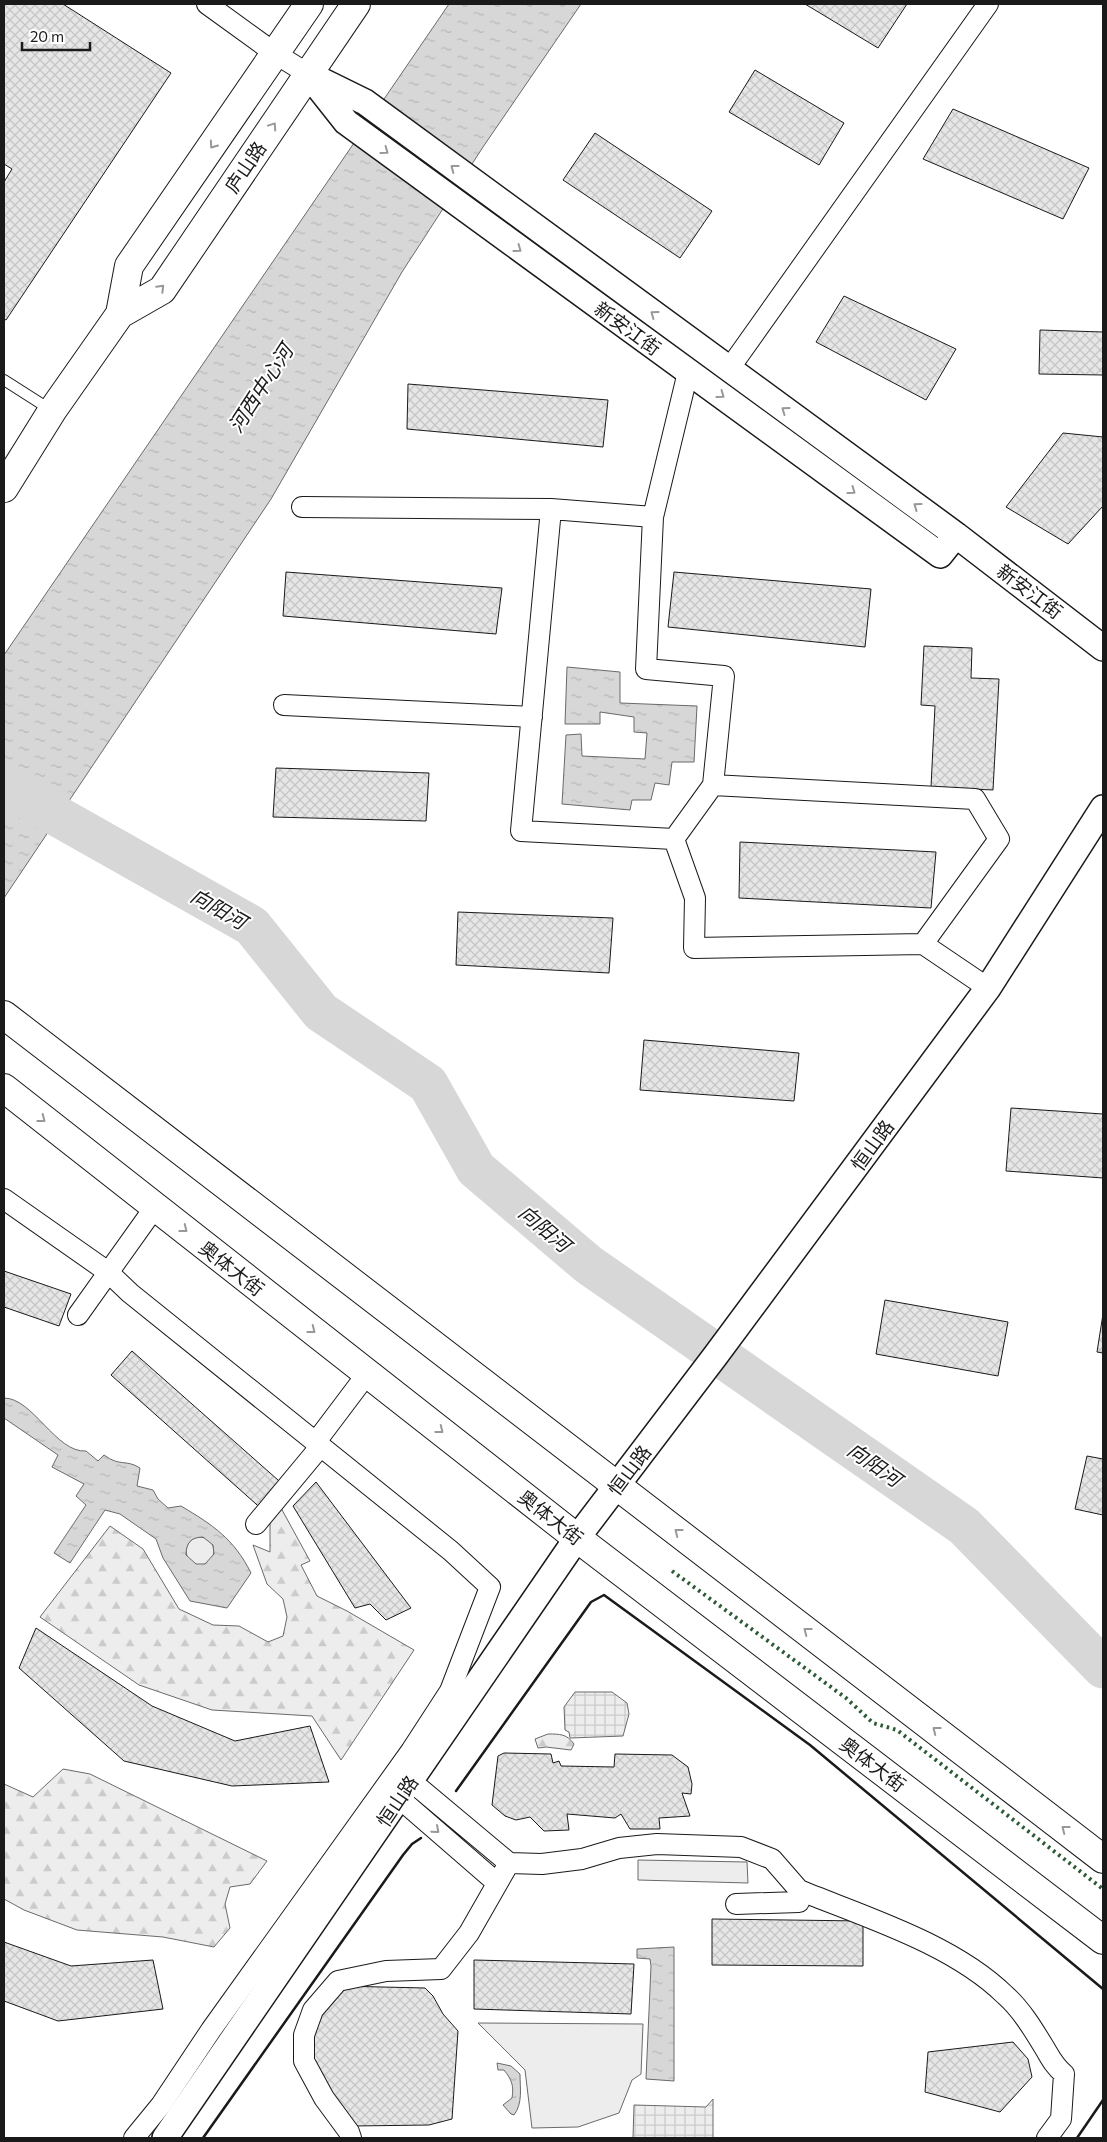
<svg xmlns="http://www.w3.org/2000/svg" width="1107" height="2142" viewBox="0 0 1107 2142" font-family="Commissioner,'Noto Sans SC',sans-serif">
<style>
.built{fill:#ededed;stroke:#6a6a6a}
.forest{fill:url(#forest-firs);stroke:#6a6a6a}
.plaza{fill:url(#plaza-grid);stroke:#6a6a6a}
.water{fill:url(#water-ripples);stroke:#6a6a6a;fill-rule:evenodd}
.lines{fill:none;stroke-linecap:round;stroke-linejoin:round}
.river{stroke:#d7d7d7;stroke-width:41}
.building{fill:url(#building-cross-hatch);stroke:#1a1a1a}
.service-casing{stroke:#1a1a1a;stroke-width:12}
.minor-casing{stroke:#1a1a1a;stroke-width:22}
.tertiary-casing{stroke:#1a1a1a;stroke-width:28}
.secondary-casing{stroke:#1a1a1a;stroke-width:30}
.service{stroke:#fff;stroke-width:10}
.minor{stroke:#fff;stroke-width:20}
.tertiary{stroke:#fff;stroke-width:25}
.secondary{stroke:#fff;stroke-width:28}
.hedge{stroke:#2b5a34;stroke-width:4;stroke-dasharray:2.5 4;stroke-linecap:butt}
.wall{stroke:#1a1a1a;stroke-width:2.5}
.oneway{stroke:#989898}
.labels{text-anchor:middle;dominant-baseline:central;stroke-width:4;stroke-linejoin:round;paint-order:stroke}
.street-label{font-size:19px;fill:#1a1a1a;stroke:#fff}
.water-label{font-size:20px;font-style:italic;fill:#1a1a1a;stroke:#fff}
</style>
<defs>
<pattern id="forest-firs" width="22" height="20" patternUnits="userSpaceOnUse" patternTransform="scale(1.25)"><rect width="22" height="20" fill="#ededed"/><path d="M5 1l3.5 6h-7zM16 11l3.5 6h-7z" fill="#cbcbcb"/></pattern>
<pattern id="plaza-grid" width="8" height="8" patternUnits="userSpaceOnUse" patternTransform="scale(1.25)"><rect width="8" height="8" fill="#ededed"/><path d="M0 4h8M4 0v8" fill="none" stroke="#cbcbcb"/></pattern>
<pattern id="water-ripples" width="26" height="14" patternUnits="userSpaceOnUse" patternTransform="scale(1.25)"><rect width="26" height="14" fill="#d7d7d7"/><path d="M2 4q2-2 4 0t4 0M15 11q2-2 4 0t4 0" fill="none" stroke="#b8b8b8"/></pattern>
<pattern id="building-cross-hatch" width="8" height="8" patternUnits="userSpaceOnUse" patternTransform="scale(1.25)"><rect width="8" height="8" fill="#e6e6e6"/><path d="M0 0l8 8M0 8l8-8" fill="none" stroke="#c5c5c5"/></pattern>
</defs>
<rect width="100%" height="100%" fill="#fff"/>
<path class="built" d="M186 1551a14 14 0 1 1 28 0a14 14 0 1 1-28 0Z
M 638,1860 L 747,1862 L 748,1883 L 638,1880 Z
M 478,2023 L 643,2024 L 641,2074 L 632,2080 L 619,2113 L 578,2127 L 532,2128 L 525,2070 Z"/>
<path class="forest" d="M 281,1508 L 310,1561 L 301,1565 L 317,1596 L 347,1611 L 414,1650 L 341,1760 L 312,1716 L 212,1710 L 139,1685 L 40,1617 L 110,1526 L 143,1549 L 179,1609 L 213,1625 L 239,1626 L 268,1642 L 283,1636 L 287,1617 L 283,1599 L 267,1584 L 253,1545 L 270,1552 L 270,1518 Z
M 548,1734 C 560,1734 567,1734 574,1744 L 571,1750 L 546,1747 L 538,1748 L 535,1739 Z
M 63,1769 L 90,1774 L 267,1861 L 250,1884 L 230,1887 L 225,1904 L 230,1928 L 214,1947 L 163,1937 L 77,1930 L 24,1910 L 4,1899 L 4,1784 L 33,1797 Z"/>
<path class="plaza" d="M 575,1692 L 612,1692 L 627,1703 L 629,1714 L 623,1736 L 570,1738 L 569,1732 L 565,1730 L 564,1707 Z
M 713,2099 L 713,2138 L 633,2138 L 634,2105 L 706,2107 Z"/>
<path class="water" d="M 449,4 L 581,4 L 483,147 L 402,272 L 271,499 L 4,898 L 4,655 Z
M 567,667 L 620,672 L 620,703 L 697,706 L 694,762 L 672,762 L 669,785 L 655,783 L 651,800 L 632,800 L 630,810 L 562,804 L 566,735 L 581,734 L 582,756 L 645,759 L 647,733 L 634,732 L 634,717 L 600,712 L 600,724 L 565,724 Z
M 4,1398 C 33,1398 56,1453 86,1451 L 98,1461 L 104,1455 C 120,1467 126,1459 140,1468 L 137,1486 L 153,1490 L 158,1499 L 168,1508 L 181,1506 C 213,1525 234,1539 251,1573 L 227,1608 L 190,1601 L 163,1558 L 156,1539 L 120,1514 L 105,1510 L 70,1563 L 54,1553 L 86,1505 L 76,1496 L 84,1484 L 52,1467 L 58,1455 L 4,1418 ZM 203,1537 L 213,1545 L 214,1554 L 205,1564 L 196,1564 L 186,1555 C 186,1543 191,1537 203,1537 Z
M 674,1947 L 674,2081 L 646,2079 L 651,1966 L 650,1959 L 637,1958 L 637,1949 Z
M 497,2063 L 511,2066 L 520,2074 C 520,2088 523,2103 514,2115 L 511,2114 L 503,2105 L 512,2098 C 514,2086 512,2080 504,2070 L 498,2070 Z"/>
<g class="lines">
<path class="river" d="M 4,786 L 252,926 L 321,1012 L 428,1084 L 476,1169 L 589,1265 L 964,1526 L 1103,1668"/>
</g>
<path class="building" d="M 4,4 L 63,4 L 171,73 L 6,320 L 4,319 L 4,182 L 12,169 L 4,164 Z
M 805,4 L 907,4 L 878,48 Z
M 755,70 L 844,123 L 819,165 L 729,112 Z
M 953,109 L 1089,168 L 1063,219 L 923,159 Z
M 595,133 L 712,211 L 680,258 L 563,180 Z
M 844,296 L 956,349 L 926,400 L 816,342 Z
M 1040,330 L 1103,332 L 1103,375 L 1039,374 Z
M 408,384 L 608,400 L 603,447 L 407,429 Z
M 1063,433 L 1103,437 L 1103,506 L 1068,544 L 1006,507 Z
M 286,572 L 502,588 L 496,634 L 283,616 Z
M 674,572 L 871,589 L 865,647 L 668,627 Z
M 924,646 L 972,648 L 971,678 L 999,679 L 993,790 L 931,787 L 935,706 L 921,705 Z
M 276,768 L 429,773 L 426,821 L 273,817 Z
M 740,842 L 936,852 L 931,908 L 739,898 Z
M 458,912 L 613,918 L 609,973 L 456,965 Z
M 644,1040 L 799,1053 L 794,1101 L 640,1090 Z
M 1011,1108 L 1103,1114 L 1103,1178 L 1006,1171 Z
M 4,1271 L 71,1294 L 59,1326 L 4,1307 Z
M 885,1300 L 1008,1322 L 998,1376 L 876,1354 Z
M 1103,1314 L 1103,1353 L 1097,1352 Z
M 132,1351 L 287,1488 L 265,1512 L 111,1375 Z
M 1087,1456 L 1103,1459 L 1103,1515 L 1075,1509 Z
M 316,1482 L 411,1608 L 386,1620 L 370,1604 L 355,1608 L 293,1506 Z
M 36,1628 L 152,1706 L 235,1741 L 310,1726 L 329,1782 L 232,1786 L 124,1761 L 19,1668 Z
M 504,1753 L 551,1754 L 553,1763 L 559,1761 L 561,1766 L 614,1767 L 615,1754 L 672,1755 L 688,1767 L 692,1784 L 691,1794 L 682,1793 L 690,1816 L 659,1818 L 660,1829 L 630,1829 L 621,1814 L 615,1818 L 567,1814 L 569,1830 L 544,1831 L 530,1817 L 516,1820 L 505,1816 L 492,1805 L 498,1756 Z
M 712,1919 L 863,1921 L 863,1966 L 712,1965 Z
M 4,1942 L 71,1966 L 153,1960 L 163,2009 L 58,2021 L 4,2001 Z
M 474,1960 L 634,1964 L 631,2014 L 474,2009 Z
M 339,1986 L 425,1988 L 433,1996 L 443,2014 L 458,2031 L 452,2119 L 429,2125 L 353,2126 L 318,2080 L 309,2046 L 324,2005 Z
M 1013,2042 L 1028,2059 L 1032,2077 L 1000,2112 L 925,2092 L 928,2052 Z"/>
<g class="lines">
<defs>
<path id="service" d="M 4,380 L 51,410"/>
<path id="minor" d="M 207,4 L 276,54 L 308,74
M 729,369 L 988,4
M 688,372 L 653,517 L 551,509 L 521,831 L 674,839 L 695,898 L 694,948 L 923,944 L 988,988
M 302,507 L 551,509
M 653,517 L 646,669 L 724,676 L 713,785 L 975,799 L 999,839 L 923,944
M 284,705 L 532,717
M 674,839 L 713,785
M 4,1199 L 108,1272 L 130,1293 L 451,1551 L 490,1587 L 450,1691 L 411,1751 L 211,2030 L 161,2105 L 134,2138
M 78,1315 L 155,1207
M 315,1443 L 367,1374
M 256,1524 L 320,1447
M 411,1781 L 509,1863
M 399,1798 L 497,1883
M 799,1890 C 865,1917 953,1944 1005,1995 C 1021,2009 1033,2029 1044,2047 C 1050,2057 1054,2066 1064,2074 L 1061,2119 L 1047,2138
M 351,2138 L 349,2132 L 324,2098 L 304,2061 L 304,2035 L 313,2010 L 338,1981 L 386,1971 L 441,1969 L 469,1933 L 509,1863 L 542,1864 L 582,1859 L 619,1848 L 657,1844 L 741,1847 L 772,1859 L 799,1890 L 799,1902 L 736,1904"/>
<path id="tertiary" d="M 308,74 L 365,102 L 956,535 L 1103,648
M 312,79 L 346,122 L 940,555 L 956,535
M 165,2138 L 577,1538 L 716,1355 L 988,988 L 1103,808"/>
<path id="secondary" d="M 120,314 L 162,290 L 356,4
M 4,488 L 52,411 L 120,314 L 129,266 L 309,4
M 4,1015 L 1103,1859
M 4,1088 L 577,1538 L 1103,1940"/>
</defs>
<use href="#service" class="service-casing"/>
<use href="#minor" class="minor-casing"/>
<use href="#tertiary" class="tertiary-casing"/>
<use href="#secondary" class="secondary-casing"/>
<use href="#service" class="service"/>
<use href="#minor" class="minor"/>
<use href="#tertiary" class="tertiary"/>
<use href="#secondary" class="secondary"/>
<path class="hedge" d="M 672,1571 L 846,1698 L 873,1723 L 897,1730 L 1103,1889"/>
<path class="wall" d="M 456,1791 L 591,1602 L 604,1595 L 810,1745 L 1103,1989
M 203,2138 L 403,1855 L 412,1844 L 421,1838
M 1077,2138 L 1103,2100"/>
</g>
<defs><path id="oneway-chevron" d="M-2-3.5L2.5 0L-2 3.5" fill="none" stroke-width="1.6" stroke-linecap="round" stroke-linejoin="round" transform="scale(1.25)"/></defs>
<g class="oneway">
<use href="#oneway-chevron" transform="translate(273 126) rotate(-56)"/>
<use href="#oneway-chevron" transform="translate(213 145) rotate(125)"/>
<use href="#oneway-chevron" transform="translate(385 151) rotate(36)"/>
<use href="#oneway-chevron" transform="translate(454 168) rotate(-143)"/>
<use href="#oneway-chevron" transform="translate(518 249) rotate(36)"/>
<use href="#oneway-chevron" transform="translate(161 288) rotate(-45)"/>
<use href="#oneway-chevron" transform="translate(654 314) rotate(-144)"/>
<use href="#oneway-chevron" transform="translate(721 395) rotate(36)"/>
<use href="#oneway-chevron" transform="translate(785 410) rotate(-144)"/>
<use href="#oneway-chevron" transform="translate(852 491) rotate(36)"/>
<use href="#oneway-chevron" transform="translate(917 506) rotate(-144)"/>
<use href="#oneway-chevron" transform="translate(42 1119) rotate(38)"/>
<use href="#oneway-chevron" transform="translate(184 1229) rotate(38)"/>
<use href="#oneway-chevron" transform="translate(312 1330) rotate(38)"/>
<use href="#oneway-chevron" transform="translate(440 1430) rotate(38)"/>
<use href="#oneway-chevron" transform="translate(678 1532) rotate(-142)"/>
<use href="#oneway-chevron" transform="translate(807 1631) rotate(-142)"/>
<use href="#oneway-chevron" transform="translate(936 1730) rotate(-142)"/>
<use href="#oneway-chevron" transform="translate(1065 1829) rotate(-142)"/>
<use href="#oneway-chevron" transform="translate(436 1830) rotate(41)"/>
</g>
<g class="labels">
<g class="street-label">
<text transform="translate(245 167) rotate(-56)">庐山路</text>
<text transform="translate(628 328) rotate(36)">新安江街</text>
<text transform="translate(1030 591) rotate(37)">新安江街</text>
<text transform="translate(872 1145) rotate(-54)">恒山路</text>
<text transform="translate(232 1268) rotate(38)">奥体大街</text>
<text transform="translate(629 1470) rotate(-53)">恒山路</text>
<text transform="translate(551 1517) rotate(38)">奥体大街</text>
<text transform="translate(873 1764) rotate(37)">奥体大街</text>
<text transform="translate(397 1801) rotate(-56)">恒山路</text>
</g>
<g class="water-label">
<text transform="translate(260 388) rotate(-57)">河西中心河</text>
<text transform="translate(219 908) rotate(30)">向阳河</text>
<text transform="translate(545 1228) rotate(40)">向阳河</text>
<text transform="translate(875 1464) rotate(35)">向阳河</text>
</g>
</g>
<rect width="1107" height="2142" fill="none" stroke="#1a1a1a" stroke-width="10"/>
<path d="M22 42v8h68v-8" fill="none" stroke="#1a1a1a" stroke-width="2.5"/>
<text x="30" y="42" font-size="15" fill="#1a1a1a" stroke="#ffffff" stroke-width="4" paint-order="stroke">20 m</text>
</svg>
